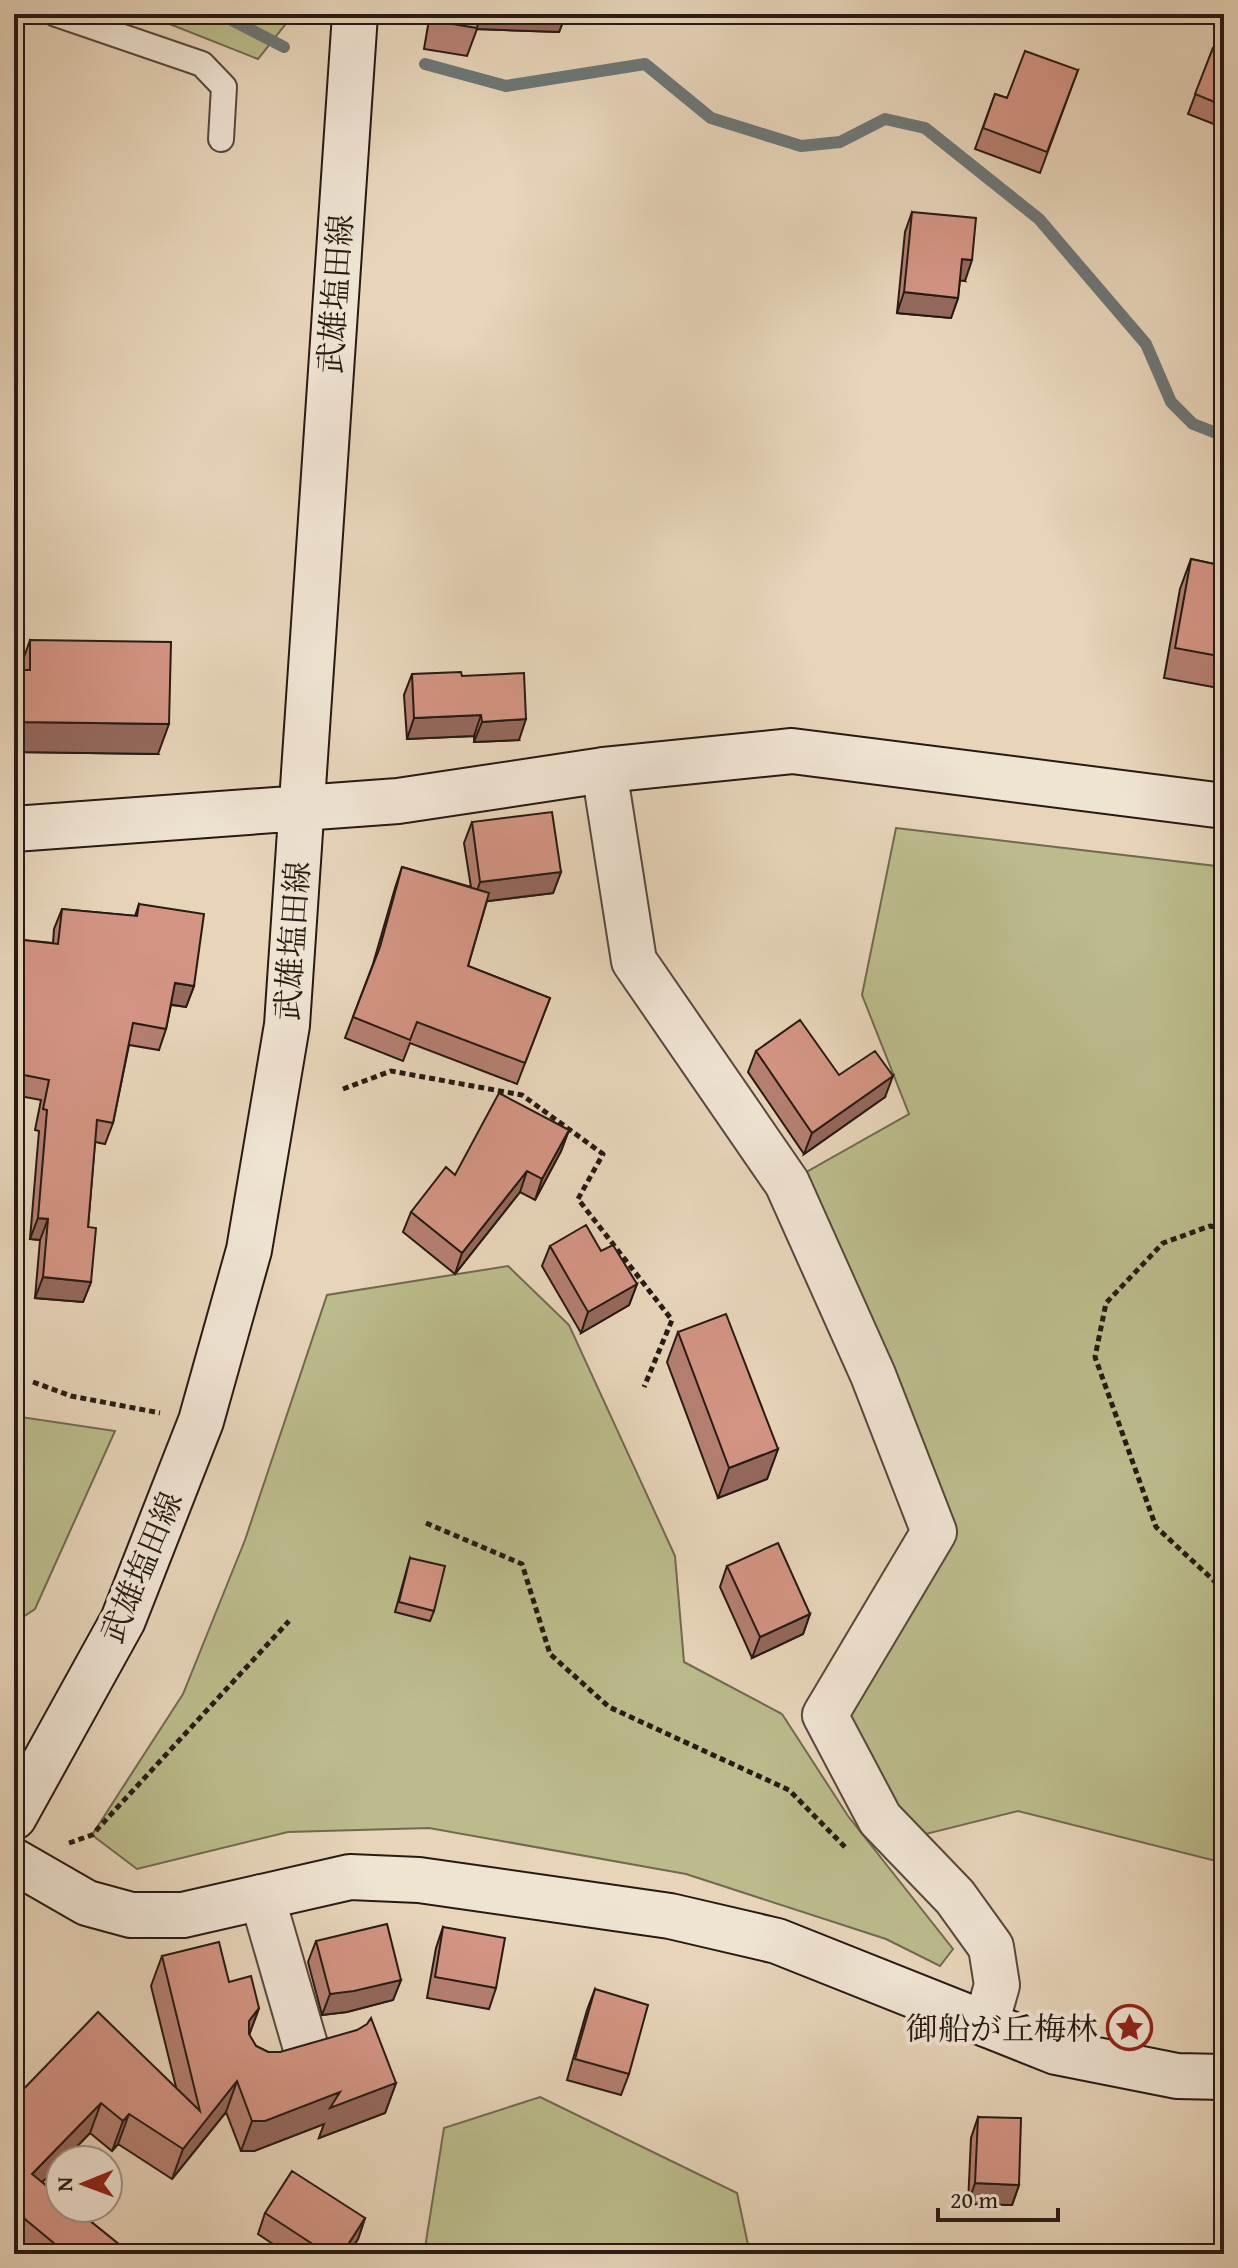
<svg xmlns="http://www.w3.org/2000/svg" width="1238" height="2268" viewBox="0 0 1238 2268" font-family="'Gentium Book Plus','Noto Serif JP',serif">
<style>
.green{fill:#bbbb8b;stroke:#716a4f;stroke-width:2}
.lines{fill:none;stroke-linecap:round;stroke-linejoin:round}
.stream{stroke:#6d7777;stroke-width:12}
.lane-casing{stroke:#57483c;stroke-width:28}
.street-casing{stroke:#57483c;stroke-width:48}
.secondary-casing{stroke:#271a13;stroke-width:48}
.path{stroke:#271a13;stroke-width:5;stroke-dasharray:6 4;stroke-linecap:butt}
.lane{stroke:#efe3d2;stroke-width:24}
.street{stroke:#efe3d2;stroke-width:44}
.secondary{stroke:#efe3d2;stroke-width:44}
.wall{fill:#b57f71;stroke:#271a13;stroke-width:2}
.shaded-wall{fill:#94685c;stroke:#271a13;stroke-width:2}
.building{fill:#d39483;stroke:#271a13;stroke-width:2}
.labels{text-anchor:middle;dominant-baseline:central;stroke-width:8;stroke-linejoin:round;paint-order:stroke}
.street-label{font-size:32px;fill:#271a13;stroke:#efe3d2}
.poi-label{font-size:32px;fill:#271a13;stroke:#efe3d2;text-anchor:end}
</style>
<rect width="100%" height="100%" fill="#e7d4b9"/>
<filter id="stains"><feTurbulence type="fractalNoise" baseFrequency=".0025" numOctaves="4"/><feColorMatrix values="0 0 0 0 .2 0 0 0 0 .09 0 0 0 0 .02 0 0 0 .5 -.17"/></filter>
<radialGradient id="worn" r=".72"><stop offset=".6" stop-color="#630" stop-opacity="0"/><stop offset="1" stop-color="#630" stop-opacity=".3"/></radialGradient>
<path class="green" d="M 137,14 L 289,14 L 288,21 L 258,59 L 162,21 Z
M 896,828 L 1224,867 L 1224,1863 L 1018,1811 L 922,1835 L 825,1715 L 934,1532 L 787,1183 L 909,1114 L 862,995 Z
M 508,1266 L 569,1325 L 675,1556 L 684,1662 L 782,1714 L 848,1816 L 953,1949 L 940,1966 L 886,1939 L 686,1874 L 429,1828 L 288,1832 L 137,1869 L 92,1835 L 183,1694 L 245,1540 L 327,1295 Z
M 14,1416 L 115,1431 L 35,1609 L 14,1623 Z
M 540,2097 L 737,2193 L 750,2254 L 424,2254 L 444,2128 Z"/>
<g class="lines">
<path class="stream" d="M 220,14 L 284,47
M 425,64 L 506,86 L 645,64 L 711,118 L 801,146 L 840,142 L 885,119 L 925,128 L 1039,219 L 1146,344 L 1171,402 L 1193,424 L 1224,436"/>
<defs>
<path id="lane" d="M 56,14 L 202,64 L 224,87 L 221,139"/>
<path id="street" d="M 604,770 L 634,961 L 787,1183 L 873,1375 L 934,1532 L 825,1715 L 880,1819 L 955,1897 L 991,1947 L 997,1985 L 986,2024
M 262,1897 L 305,2045"/>
<path id="secondary" d="M 14,829 L 398,801 L 604,770 L 792,751 L 1224,806
M 14,1817 L 123,1620 L 201,1421 L 249,1250 L 287,1025 L 355,14
M 14,1861 L 87,1903 L 131,1915 L 183,1915 L 350,1877 L 419,1880 L 670,1916 L 777,1941 L 1056,2052 L 1177,2076 L 1224,2077"/>
</defs>
<use href="#lane" class="lane-casing"/>
<use href="#street" class="street-casing"/>
<use href="#secondary" class="secondary-casing"/>
<path class="path" d="M 343,1089 L 391,1071 L 522,1095 L 603,1154 L 578,1199 L 672,1320 L 644,1387
M 1224,1229 L 1210,1226 L 1163,1243 L 1106,1303 L 1095,1357 L 1156,1527 L 1224,1590
M 33,1382 L 71,1396 L 160,1413
M 426,1523 L 522,1564 L 550,1654 L 609,1707 L 789,1790 L 846,1848
M 69,1843 L 92,1835 L 289,1621"/>
<use href="#lane" class="lane"/>
<use href="#street" class="street"/>
<use href="#secondary" class="secondary"/>
</g>
<path class="wall" d="M 430,14 L 566,14 L 559,32 L 477,29 L 467,56 L 424,49 Z
M 1213,48 L 1224,52 L 1224,128 L 1188,114 Z
M 1078,70 L 1040,173 L 975,149 L 995,94 L 1007,98 Z
M 912,212 L 965,281 L 960,280 L 958,298 L 951,318 L 897,313 L 905,232 Z
M 1191,559 L 1224,566 L 1224,689 L 1164,678 L 1180,589 Z
M 30,640 L 158,754 L 14,752 L 14,686 Z
M 412,674 L 462,676 L 519,740 L 474,742 L 474,736 L 407,739 L 404,695 Z
M 472,822 L 561,872 L 553,893 L 487,901 L 468,966 L 550,998 L 517,1084 L 410,1043 L 403,1061 L 345,1038 L 373,964 L 395,888 L 402,867 L 471,887 L 464,843 Z
M 139,904 L 194,986 L 186,1007 L 171,1005 L 166,1029 L 159,1050 L 129,1045 L 113,1123 L 105,1144 L 95,1142 L 88,1227 L 91,1282 L 83,1302 L 35,1298 L 40,1240 L 30,1239 L 39,1131 L 35,1130 L 41,1100 L 14,1095 L 14,939 L 53,943 L 54,929 L 62,909 L 135,916 Z
M 756,1051 L 839,1075 L 885,1097 L 804,1154 L 748,1072 Z
M 569,1130 L 561,1151 L 535,1200 L 520,1192 L 455,1274 L 403,1232 L 411,1212 L 455,1175 Z
M 550,1246 L 601,1251 L 637,1284 L 629,1305 L 581,1333 L 542,1266 Z
M 678,1332 L 778,1449 L 767,1479 L 718,1498 L 667,1362 Z
M 410,1558 L 434,1611 L 430,1621 L 395,1612 Z
M 727,1566 L 810,1614 L 803,1634 L 752,1658 L 720,1587 Z
M 443,1927 L 496,1988 L 489,2009 L 427,1998 L 436,1948 Z
M 316,1941 L 401,1980 L 393,2000 L 347,2012 L 322,2015 L 308,1962 Z
M 162,1956 L 229,1982 L 259,2008 L 249,2035 L 256,2046 L 268,2052 L 396,2083 L 385,2113 L 319,2138 L 324,2124 L 254,2151 L 241,2151 L 226,2112 L 172,2179 L 118,2144 L 112,2151 L 90,2133 L 64,2160 L 60,2160 L 42,2182 L 131,2254 L 20,2254 L 14,2249 L 14,2099 L 176,2087 L 151,1986 Z
M 595,1989 L 629,2074 L 621,2095 L 567,2080 L 587,2010 Z
M 978,2117 L 1019,2185 L 1012,2205 L 968,2204 L 971,2138 Z
M 265,2213 L 365,2218 L 358,2239 L 348,2254 L 288,2254 L 258,2234 Z"/>
<path class="shaded-wall" d="M 478,14 L 566,14 L 559,32 L 477,29 Z
M 962,259 L 972,260 L 965,281 L 955,280 Z
M 904,292 L 958,298 L 951,318 L 897,313 Z
M 481,715 L 474,736 L 407,739 L 414,718 Z
M 526,719 L 519,740 L 474,742 L 482,722 Z
M 19,722 L 169,724 L 158,754 L 14,752 L 14,735 Z
M 561,872 L 553,893 L 473,903 L 480,882 Z
M 175,983 L 194,986 L 186,1007 L 168,1004 Z
M 893,1076 L 885,1097 L 804,1154 L 812,1133 Z
M 569,1130 L 561,1151 L 535,1200 L 542,1179 Z
M 527,1171 L 520,1192 L 455,1274 L 462,1253 Z
M 38,1218 L 48,1219 L 40,1240 L 30,1239 Z
M 43,1277 L 91,1282 L 83,1302 L 35,1298 Z
M 637,1284 L 629,1305 L 581,1333 L 588,1312 Z
M 778,1449 L 767,1479 L 718,1498 L 729,1468 Z
M 810,1614 L 803,1634 L 752,1658 L 760,1637 Z
M 401,1980 L 393,2000 L 347,2012 L 322,2015 L 330,1994 Z
M 259,2008 L 248,2038 L 249,2021 Z
M 237,2081 L 226,2112 L 172,2179 L 183,2149 Z
M 396,2083 L 385,2113 L 319,2138 L 324,2124 L 254,2151 L 241,2151 L 252,2121 L 340,2092 Z
M 101,2103 L 90,2133 L 64,2160 L 60,2160 L 60,2164 L 21,2204 L 32,2174 Z
M 129,2114 L 118,2144 L 112,2151 L 123,2121 Z
M 975,2183 L 1019,2185 L 1012,2205 L 968,2204 Z
M 365,2218 L 358,2239 L 348,2254 L 342,2254 Z"/>
<path class="building" d="M 435,14 L 480,14 L 477,28 L 434,21 Z
M 1213,48 L 1224,52 L 1224,106 L 1195,94 Z
M 1025,51 L 1078,70 L 1047,152 L 983,128 L 995,94 L 1007,98 Z
M 912,212 L 976,218 L 972,260 L 962,259 L 958,298 L 904,292 Z
M 14,326 L 21,326 L 14,408 Z
M 1191,559 L 1224,566 L 1224,657 L 1175,648 Z
M 30,640 L 171,642 L 169,724 L 19,722 L 20,670 L 30,670 Z
M 461,672 L 462,676 L 524,673 L 526,719 L 482,722 L 481,715 L 414,718 L 412,674 Z
M 552,812 L 561,872 L 480,882 L 472,822 Z
M 402,867 L 489,893 L 468,966 L 550,998 L 525,1063 L 417,1022 L 410,1040 L 353,1017 L 380,947 Z
M 139,904 L 204,914 L 194,986 L 175,983 L 166,1029 L 133,1023 L 113,1123 L 97,1120 L 88,1227 L 96,1228 L 91,1282 L 43,1277 L 48,1219 L 38,1218 L 47,1110 L 43,1109 L 49,1080 L 14,1073 L 14,939 L 58,944 L 62,909 L 137,916 Z
M 800,1020 L 839,1075 L 875,1051 L 893,1076 L 812,1133 L 756,1051 Z
M 499,1093 L 569,1130 L 542,1179 L 527,1171 L 462,1253 L 411,1212 L 446,1167 L 455,1175 Z
M 586,1225 L 601,1251 L 613,1245 L 637,1284 L 588,1312 L 550,1246 Z
M 726,1314 L 778,1449 L 729,1468 L 678,1332 Z
M 778,1543 L 810,1614 L 760,1637 L 727,1566 Z
M 410,1558 L 445,1566 L 434,1611 L 399,1602 Z
M 387,1924 L 401,1980 L 354,1991 L 330,1994 L 316,1941 Z
M 443,1927 L 505,1938 L 496,1988 L 435,1977 Z
M 219,1942 L 229,1982 L 251,1976 L 259,2008 L 249,2021 L 249,2034 L 256,2046 L 268,2052 L 280,2052 L 357,2030 L 367,2024 L 371,2018 L 396,2083 L 330,2108 L 340,2092 L 265,2121 L 252,2121 L 237,2081 L 183,2149 L 129,2114 L 123,2121 L 101,2103 L 32,2174 L 60,2197 L 60,2208 L 74,2208 L 131,2254 L 67,2254 L 14,2210 L 14,2099 L 98,2012 L 200,2111 L 162,1956 Z
M 595,1989 L 648,2005 L 629,2074 L 575,2059 Z
M 978,2117 L 1021,2118 L 1019,2185 L 975,2183 Z
M 292,2171 L 365,2218 L 342,2254 L 328,2254 L 265,2213 Z"/>
<defs>
<symbol id="sight-ring" viewBox="-11 -11 22 22"><circle r="9.5" fill="#efe3d2" stroke="#8f2418" stroke-width="1.5"/><path d="M0-6L1.8-2.2L6-1.7L2.9 1.2L3.7 5.4L0 3.3L-3.7 5.4L-2.9 1.2L-6-1.7L-1.8-2.2Z" fill="#8f2418"/></symbol>
</defs>
<g fill-rule="evenodd">
<use href="#sight-ring" x="1104" y="2002" width="51" height="51"/>
</g>
<g class="labels">
<g class="street-label">
<text transform="translate(335 294) rotate(-86)">武雄塩田線</text>
<text transform="translate(292 941) rotate(-86)">武雄塩田線</text>
<text transform="translate(141 1567) rotate(-67)">武雄塩田線</text>
</g>
<g class="poi-label">
<text x="1098" y="2028">御船が丘梅林</text>
</g>
</g>
<rect width="1238" height="2268" fill="none" stroke="#e7d4b9" stroke-width="48"/>
<rect x="16" y="16" width="1206" height="2236" fill="none" stroke="#271a13" stroke-width="4"/>
<rect x="24" y="24" width="1190" height="2220" fill="none" stroke="#271a13" stroke-width="2"/>
<g transform="translate(84 2184) rotate(269)"><circle r="38" fill="#efe3d2" stroke="#9f9386" stroke-width="2"/>
<path d="M0-6L14 30L0 20L-14 30Z" fill="#8f2418"/>
<text y="-12" font-size="22" font-weight="bold" text-anchor="middle" fill="#271a13">N</text>
</g>
<path d="M938 2208v12h120v-12" fill="none" stroke="#271a13" stroke-width="4"/>
<text x="950" y="2208" font-size="24" fill="#271a13" stroke="#efe3d2" stroke-width="6" paint-order="stroke">20 m</text>
<rect width="100%" height="100%" filter="url(#stains)"/>
<rect width="100%" height="100%" fill="url(#worn)"/>
</svg>
